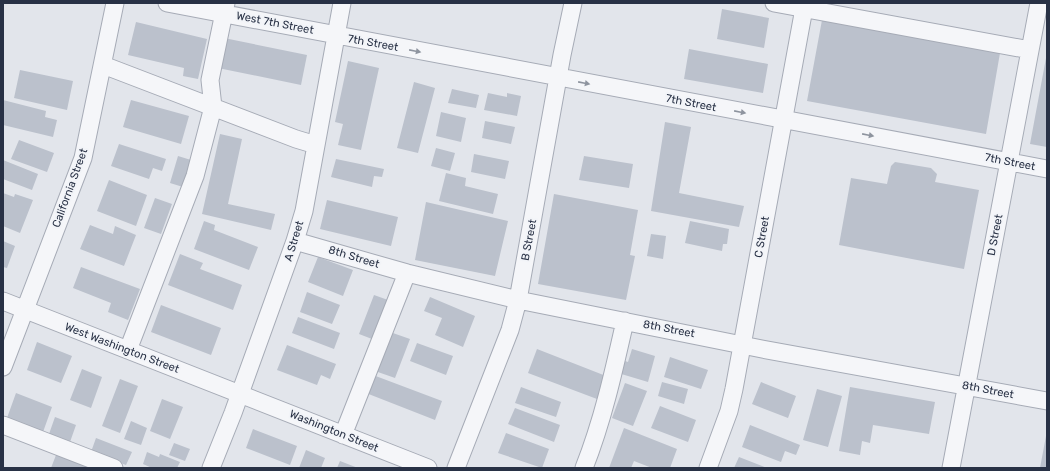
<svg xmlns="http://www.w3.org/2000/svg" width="1050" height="471" viewBox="0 0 1050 471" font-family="Rubik,sans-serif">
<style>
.building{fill:#bbc1cc}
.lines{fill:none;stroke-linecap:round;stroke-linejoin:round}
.minor-casing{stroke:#a6abb6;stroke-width:19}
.minor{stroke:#f5f6f9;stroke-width:17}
.oneway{fill:#8e949f}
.labels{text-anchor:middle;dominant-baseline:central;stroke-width:4;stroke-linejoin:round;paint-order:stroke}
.street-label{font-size:11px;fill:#283145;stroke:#f2f4f8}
</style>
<rect width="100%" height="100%" fill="#e2e5eb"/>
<path class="building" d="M 722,9 L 769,18 L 764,48 L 717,39 Z
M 822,20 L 1000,53 L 986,134 L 807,101 Z
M 136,22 L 207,39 L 198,79 L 183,76 L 184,68 L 128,55 Z
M 224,38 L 307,55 L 301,85 L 218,68 Z
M 689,49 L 768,64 L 763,93 L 684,79 Z
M 1046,58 L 1047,58 L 1047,147 L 1030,144 Z
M 348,61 L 379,68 L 361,150 L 338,145 L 343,124 L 335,122 Z
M 20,70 L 73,81 L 67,110 L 14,98 Z
M 414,82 L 435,88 L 418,153 L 397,148 Z
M 452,89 L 479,95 L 476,108 L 448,103 Z
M 488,93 L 507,97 L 507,93 L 521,96 L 517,116 L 484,110 Z
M 3,100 L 46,111 L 45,117 L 57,120 L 53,137 L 3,125 Z
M 131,100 L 189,116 L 181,144 L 123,127 Z
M 441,112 L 466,118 L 461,142 L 436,136 Z
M 485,121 L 515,127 L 511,144 L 482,138 Z
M 665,122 L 691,127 L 679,193 L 744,206 L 739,227 L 651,211 Z
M 220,134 L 242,139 L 228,204 L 275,214 L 271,230 L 202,214 Z
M 19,140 L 54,153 L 47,172 L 11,159 Z
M 119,144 L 166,159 L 162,171 L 153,168 L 149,179 L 111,166 Z
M 436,148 L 455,153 L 450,171 L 431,166 Z
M 474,154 L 509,161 L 505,179 L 471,172 Z
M 178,156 L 191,160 L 183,187 L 170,183 Z
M 584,156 L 633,164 L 629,188 L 579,180 Z
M 336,159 L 384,169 L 382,177 L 374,176 L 372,187 L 331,177 Z
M 3,160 L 38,174 L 32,190 L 3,179 Z
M 895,162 L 931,168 L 937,174 L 935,182 L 979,190 L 964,269 L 839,245 L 851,178 L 887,184 L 891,166 Z
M 446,173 L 466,178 L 465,186 L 498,194 L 493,214 L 439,201 Z
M 109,180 L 147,195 L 136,226 L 97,211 Z
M 3,193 L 14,197 L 15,194 L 33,200 L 20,233 L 3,226 Z
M 554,194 L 638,210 L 630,255 L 635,256 L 626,300 L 538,284 Z
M 155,198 L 172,204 L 161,234 L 144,228 Z
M 327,200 L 398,217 L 391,246 L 320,229 Z
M 426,202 L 508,221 L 495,276 L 415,260 Z
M 204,221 L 215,225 L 214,230 L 258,247 L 249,270 L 194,249 Z
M 690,221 L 729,229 L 727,244 L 723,244 L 722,251 L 685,243 Z
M 90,225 L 113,234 L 115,226 L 136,235 L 124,266 L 80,249 Z
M 651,234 L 666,236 L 663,259 L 647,256 Z
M 3,241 L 15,246 L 7,268 L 3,267 Z
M 180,254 L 203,263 L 200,269 L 242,285 L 233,310 L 168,285 Z
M 318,257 L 353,270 L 343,296 L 308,282 Z
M 81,267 L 140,289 L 128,320 L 108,312 L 111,303 L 73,288 Z
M 307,292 L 340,305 L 332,324 L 300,312 Z
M 374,295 L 388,300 L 372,339 L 359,334 Z
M 430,297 L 475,316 L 463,347 L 435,335 L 442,318 L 424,311 Z
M 161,305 L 221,328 L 211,355 L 151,332 Z
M 298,317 L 340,333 L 334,349 L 292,333 Z
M 390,332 L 410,339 L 395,378 L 375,371 Z
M 37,342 L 72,356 L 61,383 L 27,370 Z
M 417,343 L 453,356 L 446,375 L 410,361 Z
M 287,345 L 336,364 L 330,379 L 321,375 L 317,385 L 277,370 Z
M 537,349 L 606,376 L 597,399 L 528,373 Z
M 632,349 L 655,356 L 648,382 L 618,373 L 622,360 L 628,362 Z
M 670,357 L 708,370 L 701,389 L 664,377 Z
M 82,369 L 102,377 L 91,408 L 70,400 Z
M 373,375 L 442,401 L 435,420 L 366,393 Z
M 120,379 L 138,386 L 120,433 L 102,426 Z
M 662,382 L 688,389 L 684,404 L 658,396 Z
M 761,382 L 796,396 L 788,418 L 752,404 Z
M 625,383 L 647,391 L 633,426 L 612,418 Z
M 521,387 L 561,402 L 556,417 L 515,403 Z
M 850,387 L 935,402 L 929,434 L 873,425 L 870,443 L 862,441 L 860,455 L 839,451 Z
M 817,389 L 842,396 L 828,447 L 803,440 Z
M 16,393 L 52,407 L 43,432 L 7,418 Z
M 162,399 L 183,407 L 170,439 L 150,431 Z
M 660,406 L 696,420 L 688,442 L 651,428 Z
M 515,408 L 560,425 L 554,442 L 508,424 Z
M 55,417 L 76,425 L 70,442 L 49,434 Z
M 131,421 L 147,428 L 141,445 L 124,439 Z
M 750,425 L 800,445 L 796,455 L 785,451 L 781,462 L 742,447 Z
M 624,428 L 677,449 L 670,468 L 652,468 L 634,461 L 631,468 L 609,468 Z
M 253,429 L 297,446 L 290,465 L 246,448 Z
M 506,433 L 549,449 L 542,468 L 498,453 Z
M 1046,436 L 1047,468 L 1040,468 Z
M 96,438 L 132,452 L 126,465 L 91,452 Z
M 174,443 L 190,449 L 185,461 L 169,455 Z
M 306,450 L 325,458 L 321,468 L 299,468 Z
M 147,452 L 159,457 L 160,454 L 180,462 L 177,468 L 152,468 L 143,464 Z
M 56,455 L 86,466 L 85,468 L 51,468 Z
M 739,457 L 767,468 L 734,468 Z
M 340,461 L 358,468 L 337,468 Z"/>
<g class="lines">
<defs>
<path id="minor" d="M 167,3 L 1047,169
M 774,3 L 1030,50
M 103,65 L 296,139 L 316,145
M 295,241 L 407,273 L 518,300 L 762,349 L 1047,401
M 3,301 L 428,468
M 128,350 L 195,176 L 213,107 L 210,80 L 226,3
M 3,367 L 83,158 L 115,3
M 3,425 L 114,468
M 343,435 L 407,273
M 211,468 L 233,413 L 295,241 L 304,211 L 342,3
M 456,468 L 510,330 L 518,300 L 562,55 L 573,3
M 584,468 C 603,420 614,370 625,321
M 708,468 L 729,411 L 734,389 L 805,3
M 951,468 L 1039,3"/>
</defs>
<use href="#minor" class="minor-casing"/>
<use href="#minor" class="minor"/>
</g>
<defs><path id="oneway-solid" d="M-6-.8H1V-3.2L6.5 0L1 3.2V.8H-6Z"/></defs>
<g class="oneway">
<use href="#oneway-solid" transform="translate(415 51) rotate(11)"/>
<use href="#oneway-solid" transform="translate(584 83) rotate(11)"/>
<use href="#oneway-solid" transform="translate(740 112) rotate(11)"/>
<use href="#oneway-solid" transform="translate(868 135) rotate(11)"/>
</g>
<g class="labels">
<g class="street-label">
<text transform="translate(275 23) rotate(11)">West 7th Street</text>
<text transform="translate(373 43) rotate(10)">7th Street</text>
<text transform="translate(691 103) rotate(11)">7th Street</text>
<text transform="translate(1010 162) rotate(11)">7th Street</text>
<text transform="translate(70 188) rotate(-70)">California Street</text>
<text transform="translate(995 235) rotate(-79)">D Street</text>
<text transform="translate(762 237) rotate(-80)">C Street</text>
<text transform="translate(529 240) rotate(-79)">B Street</text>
<text transform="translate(294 241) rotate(-73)">A Street</text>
<text transform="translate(354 257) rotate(17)">8th Street</text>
<text transform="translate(669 329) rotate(11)">8th Street</text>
<text transform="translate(122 348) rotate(21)">West Washington Street</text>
<text transform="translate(988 390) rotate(11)">8th Street</text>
<text transform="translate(334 431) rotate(22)">Washington Street</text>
</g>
</g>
<rect width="1050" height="471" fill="none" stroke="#283145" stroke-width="8"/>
</svg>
